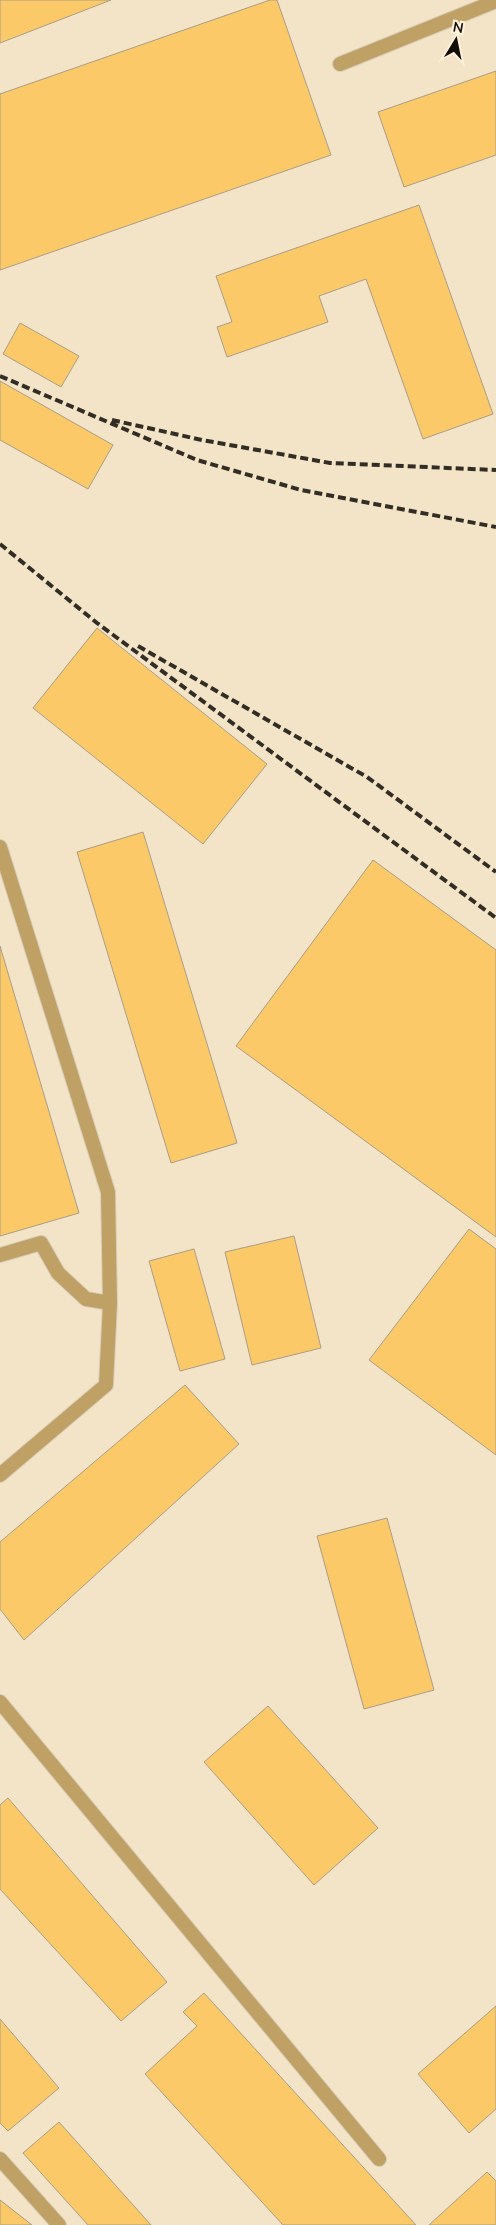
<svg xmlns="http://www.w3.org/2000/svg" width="496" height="2225" viewBox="0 0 496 2225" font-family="'Nunito Sans',sans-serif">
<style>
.built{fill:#f4e4c7}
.building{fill:#fbc968;stroke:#a99d89}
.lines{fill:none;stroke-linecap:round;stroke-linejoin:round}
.service-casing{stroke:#d7cdb9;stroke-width:16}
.service{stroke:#bfa065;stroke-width:14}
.rail{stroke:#332e25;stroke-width:4;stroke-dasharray:8 4;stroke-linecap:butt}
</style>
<rect width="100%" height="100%" fill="#fdf1db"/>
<path class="built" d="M 0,0 L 496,0 L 496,2225 L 0,2225 Z"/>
<path class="building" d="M 0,0 L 111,0 L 0,43 Z
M 270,0 L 277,0 L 331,155 L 0,270 L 0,94 Z
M 496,71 L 496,155 L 404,187 L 378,112 Z
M 419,205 L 493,414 L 423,439 L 366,279 L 319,296 L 328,322 L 227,357 L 217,327 L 232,322 L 216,276 Z
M 20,323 L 79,356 L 61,387 L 3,354 Z
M 0,381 L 113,445 L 88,489 L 0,440 Z
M 97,628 L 267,764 L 203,844 L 33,708 Z
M 143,832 L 237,1143 L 171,1163 L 77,852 Z
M 373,860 L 496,950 L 496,1237 L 236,1046 Z
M 0,946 L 79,1213 L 0,1236 Z
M 469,1229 L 496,1249 L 496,1455 L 369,1360 Z
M 294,1236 L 321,1348 L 252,1365 L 225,1252 Z
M 194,1249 L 225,1359 L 180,1371 L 149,1261 Z
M 185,1385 L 239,1444 L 24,1640 L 0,1609 L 0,1542 Z
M 387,1518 L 434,1690 L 364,1709 L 317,1536 Z
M 268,1706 L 378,1828 L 314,1885 L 204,1762 Z
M 8,1798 L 167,1982 L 121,2021 L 0,1889 L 0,1805 Z
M 204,1993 L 416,2225 L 283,2225 L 145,2074 L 197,2026 L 183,2012 Z
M 496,2006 L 496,2109 L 469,2133 L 418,2074 Z
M 0,2019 L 59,2088 L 8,2131 L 0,2123 Z
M 59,2122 L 151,2225 L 88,2225 L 23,2153 Z
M 487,2172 L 496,2181 L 496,2225 L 429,2225 Z
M 0,2200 L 32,2225 L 0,2225 Z"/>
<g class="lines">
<defs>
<path id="service" d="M 340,64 L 496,1
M 0,847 L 108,1192 L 110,1303 L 106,1385 L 0,1475
M 0,1255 L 41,1243 L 58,1273 L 86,1299 L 110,1303
M 0,1702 L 379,2159
M 0,2159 L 59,2225"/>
</defs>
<use href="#service" class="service-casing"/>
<use href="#service" class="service"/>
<path class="rail" d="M 0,376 L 197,460 L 301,490 L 496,527
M 112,420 L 202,440 L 330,463 L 496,470
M 0,544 L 97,623 L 496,918
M 138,646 L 367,777 L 496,872"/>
</g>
<g transform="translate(456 40) rotate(10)" stroke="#fdf1db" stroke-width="4" paint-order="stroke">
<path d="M0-4L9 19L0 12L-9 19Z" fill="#120e07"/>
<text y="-8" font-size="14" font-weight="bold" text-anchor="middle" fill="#120e07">N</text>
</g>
</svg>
